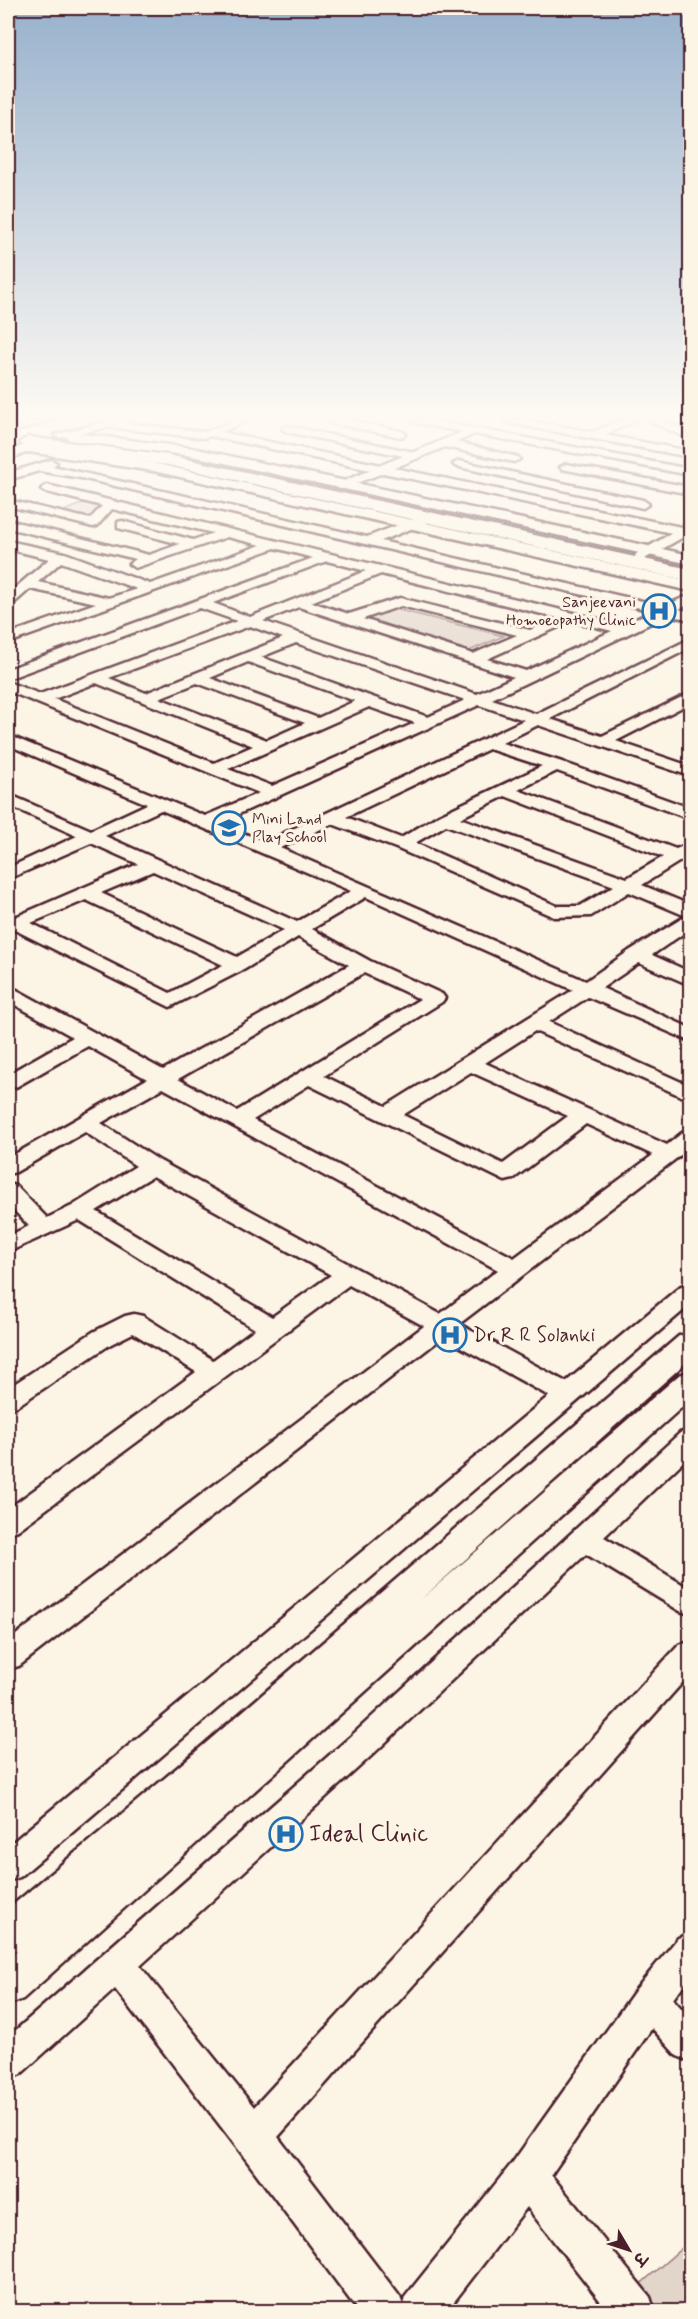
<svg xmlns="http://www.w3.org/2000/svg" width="698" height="2319" viewBox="0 0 698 2319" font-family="Mynerve,'Playpen Sans Deva',sans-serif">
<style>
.green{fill:#e2d5ca;stroke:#967a7a;stroke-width:1.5}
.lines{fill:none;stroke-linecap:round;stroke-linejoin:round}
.minor-casing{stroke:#4a1f2b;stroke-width:5}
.tertiary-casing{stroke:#4a1f2b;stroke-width:5}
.trunk-casing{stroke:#4a1f2b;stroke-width:5}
.minor{fill:#fcf5e5;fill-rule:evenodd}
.tertiary{fill:#fcf5e5;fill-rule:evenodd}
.trunk{fill:#fcf5e5;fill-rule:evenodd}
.labels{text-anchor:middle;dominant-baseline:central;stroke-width:6;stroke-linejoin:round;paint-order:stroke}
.far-poi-label{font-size:16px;fill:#4a1f2b;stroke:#fcf5e5;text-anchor:end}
.poi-label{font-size:20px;fill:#4a1f2b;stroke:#fcf5e5;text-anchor:start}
.near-poi-label{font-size:24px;fill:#4a1f2b;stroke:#fcf5e5;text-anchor:start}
</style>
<rect width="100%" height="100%" fill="#fcf5e5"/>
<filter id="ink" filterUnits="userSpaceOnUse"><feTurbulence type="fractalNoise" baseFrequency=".0167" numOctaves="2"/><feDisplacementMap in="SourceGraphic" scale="12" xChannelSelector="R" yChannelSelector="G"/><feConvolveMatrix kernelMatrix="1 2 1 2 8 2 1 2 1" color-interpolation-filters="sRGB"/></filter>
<g filter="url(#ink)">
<path class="green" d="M 86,502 L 103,506 L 85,521 L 56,514 Z
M 387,607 L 504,636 L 460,655 L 354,620 Z
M 690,2241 L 690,2311 L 645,2311 L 630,2293 Z"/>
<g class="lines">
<defs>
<path id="minor" d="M 37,420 L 54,420 L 15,431 L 10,428 Z
M 111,420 L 128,420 L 125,423 L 205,432 L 235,420 L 249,420 L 221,432 L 381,465 L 403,456 L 287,432 L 282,429 L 287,426 L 414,452 L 462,432 L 416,423 L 411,420 L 431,420 L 690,469 L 690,475 L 475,434 L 456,442 L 518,457 L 520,459 L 514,462 L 445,447 L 394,468 L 681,527 L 689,524 L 690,537 L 685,536 L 641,561 L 636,560 L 635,557 L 636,554 L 672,533 L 383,473 L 341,489 L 337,488 L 337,484 L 370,470 L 210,436 L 205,438 L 108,427 L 60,438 L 55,435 Z
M 326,420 L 346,420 L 401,431 L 406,434 L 401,437 L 331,423 Z
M 504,420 L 525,420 L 592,432 L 622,420 L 636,420 L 605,435 L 690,451 L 690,457 L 509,423 Z
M 647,420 L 660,420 L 690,432 L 690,439 Z
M 51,460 L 57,463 L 52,466 L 367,537 L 429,513 L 433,514 L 433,520 L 381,541 L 664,606 L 690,595 L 690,604 L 679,609 L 690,612 L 690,620 L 668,615 L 492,699 L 536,714 L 690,639 L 690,648 L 550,719 L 602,736 L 690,693 L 690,703 L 616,741 L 690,766 L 690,776 L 538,725 L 502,743 L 562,762 L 690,808 L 690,819 L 557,771 L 518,790 L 676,849 L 690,843 L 690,855 L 642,885 L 690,905 L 690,929 L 652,955 L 690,972 L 690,985 L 639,963 L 602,988 L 690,1028 L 690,1041 L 588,997 L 549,1022 L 690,1086 L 690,1100 L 535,1031 L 485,1063 L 667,1145 L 682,1133 L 690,1131 L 690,1148 L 459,1324 L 566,1382 L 681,1286 L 690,1284 L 690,1305 L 20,1877 L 8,1881 L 8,1846 L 549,1396 L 443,1337 L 19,1666 L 8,1669 L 8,1641 L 424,1326 L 349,1285 L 18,1530 L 8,1533 L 8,1509 L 196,1372 L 133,1333 L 111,1344 L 17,1406 L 8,1409 L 8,1388 L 93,1332 L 125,1316 L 134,1314 L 143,1316 L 213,1360 L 255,1329 L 79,1220 L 8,1252 L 8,1236 L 29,1226 L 8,1204 L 8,1184 L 16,1186 L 47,1218 L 72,1206 L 136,1166 L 85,1132 L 16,1172 L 8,1174 L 8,1158 L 147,1079 L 88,1046 L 16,1087 L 8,1088 L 8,1074 L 73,1037 L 8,1001 L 8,987 L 15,989 L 163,1070 L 349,965 L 298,937 L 245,969 L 170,1007 L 15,930 L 8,931 L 8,920 L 138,864 L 91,843 L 8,879 L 8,868 L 77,836 L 8,805 L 8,794 L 91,830 L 147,804 L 8,745 L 8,735 L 205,816 L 259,793 L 8,691 L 8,682 L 40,694 L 237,621 L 200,608 L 13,677 L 8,678 L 8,669 L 313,558 L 275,548 L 8,643 L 8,634 L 96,603 L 30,589 L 13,604 L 8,605 L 8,594 L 49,559 L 8,549 L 8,541 L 65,553 L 150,584 L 261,545 L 227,537 L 135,568 L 129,564 L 136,559 L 8,528 L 8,520 L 149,555 L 180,544 L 118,528 L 118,522 L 122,521 L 193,540 L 213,533 L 112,509 L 97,526 L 93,527 L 8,506 L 8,500 L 90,519 L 102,506 L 43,491 L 41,489 L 47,485 L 623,625 L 653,611 L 81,478 L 39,471 L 8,480 L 8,473 ZM 327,561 L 366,571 L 250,617 L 213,603 ZM 61,562 L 137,589 L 109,598 L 38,582 ZM 381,574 L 558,618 L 530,630 L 400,598 L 349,614 L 311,602 ZM 401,606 L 517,635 L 473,654 L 363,619 ZM 299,607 L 514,677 L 477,694 L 263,621 ZM 572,621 L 612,631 L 526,671 L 487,659 ZM 250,626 L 283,638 L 146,693 L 109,678 ZM 296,643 L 465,700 L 428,717 L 261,657 ZM 248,662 L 355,701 L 318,718 L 210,678 ZM 96,683 L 253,746 L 214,763 L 54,699 ZM 197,683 L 305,723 L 267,740 L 159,698 ZM 479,705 L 524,720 L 265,842 L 219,823 ZM 369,707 L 415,723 L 272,786 L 228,769 ZM 489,749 L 542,766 L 439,815 L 401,838 L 346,817 ZM 505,796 L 663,857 L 627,878 L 460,818 ZM 161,810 L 351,891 L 297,922 L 105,836 ZM 332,824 L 396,848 L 554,917 L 591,916 L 629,892 L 686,916 L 629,951 L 586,981 L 280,848 ZM 446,825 L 614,886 L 580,906 L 557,906 L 415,843 ZM 153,871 L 284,930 L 237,957 L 101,893 ZM 366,897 L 573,990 L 386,1106 L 324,1076 L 442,1002 L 445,998 L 442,994 L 370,961 L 312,929 ZM 86,900 L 223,965 L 170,993 L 31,923 ZM 364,973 L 420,999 L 237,1111 L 178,1079 ZM 471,1072 L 568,1116 L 503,1164 L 403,1115 ZM 309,1085 L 505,1181 L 513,1179 L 586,1124 L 653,1155 L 514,1258 L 253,1120 ZM 163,1088 L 498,1270 L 440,1314 L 160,1161 L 101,1123 ZM 153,1176 L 331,1275 L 272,1317 L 96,1211 Z
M 459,461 L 643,500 L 649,504 L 643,508 L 455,466 L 453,464 Z
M 566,464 L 690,487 L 690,494 L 562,469 L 560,467 Z
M 690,1430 L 690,1455 L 604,1537 L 690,1589 L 690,1614 L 680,1611 L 586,1554 L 371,1756 L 140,1966 L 254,2107 L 679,1645 L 690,1642 L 690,1674 L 278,2137 L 400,2297 L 403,2305 L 405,2297 L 513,2162 L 637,1988 L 678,1938 L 690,1933 L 690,1976 L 673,1999 L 690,2018 L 690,2061 L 677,2056 L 652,2028 L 551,2175 L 650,2297 L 655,2312 L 609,2312 L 527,2207 L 446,2312 L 359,2312 L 239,2150 L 115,1989 L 21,2074 L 8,2079 L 8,2037 L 349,1738 L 680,1433 Z"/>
<path id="tertiary" d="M 74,433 L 192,448 L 690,555 L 690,564 L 192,456 L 69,440 L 67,437 L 69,434 Z
M 28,444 L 153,463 L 690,581 L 690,591 L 153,471 L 29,452 L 8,459 L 8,451 Z
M 690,1333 L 690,1359 L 418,1602 L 679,1375 L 690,1372 L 690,1400 L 23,1999 L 8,2005 L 8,1958 L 17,1950 L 8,1953 L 8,1909 L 178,1767 L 679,1336 Z"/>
<path id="trunk" d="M 28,437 L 168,455 L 690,569 L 690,581 L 168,465 L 22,445 L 20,442 Z"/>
</defs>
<use href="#minor" class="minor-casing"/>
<use href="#tertiary" class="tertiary-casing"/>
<use href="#trunk" class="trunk-casing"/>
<use href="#minor" class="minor"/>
<use href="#tertiary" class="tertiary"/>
<use href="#trunk" class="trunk"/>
</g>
</g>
<linearGradient id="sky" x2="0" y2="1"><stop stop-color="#98b1cd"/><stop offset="0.56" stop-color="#fefaf3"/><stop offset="1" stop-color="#fefaf3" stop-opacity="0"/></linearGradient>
<rect width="698" height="744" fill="url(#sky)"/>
<defs>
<symbol id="hospital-ring" viewBox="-11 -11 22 22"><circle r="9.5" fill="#fcf5e5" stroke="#1f6fb2" stroke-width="1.5"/><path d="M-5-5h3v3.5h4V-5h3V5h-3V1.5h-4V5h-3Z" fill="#1f6fb2"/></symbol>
<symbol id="school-ring" viewBox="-11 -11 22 22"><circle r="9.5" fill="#fcf5e5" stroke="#1f6fb2" stroke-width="1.5"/><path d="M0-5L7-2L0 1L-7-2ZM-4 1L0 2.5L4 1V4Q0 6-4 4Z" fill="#1f6fb2"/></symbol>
</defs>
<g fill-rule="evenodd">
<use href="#hospital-ring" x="640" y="592" width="38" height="38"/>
<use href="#school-ring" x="210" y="809" width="38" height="38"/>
<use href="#hospital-ring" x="431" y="1316" width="38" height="38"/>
<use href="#hospital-ring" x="267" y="1815" width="38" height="38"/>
</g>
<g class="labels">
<g class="far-poi-label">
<text x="636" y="602">Sanjeevani<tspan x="636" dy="18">Homoeopathy Clinic</tspan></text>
<text x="252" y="819" text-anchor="start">Mini Land<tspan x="252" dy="18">Play School</tspan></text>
</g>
<g class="poi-label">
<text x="473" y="1335">Dr R R Solanki</text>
</g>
<g class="near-poi-label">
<text x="309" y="1834">Ideal Clinic</text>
</g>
</g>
<rect width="698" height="2319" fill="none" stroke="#fcf5e5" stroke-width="30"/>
<rect x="15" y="15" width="668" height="2289" fill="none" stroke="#4a1f2b" stroke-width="2" filter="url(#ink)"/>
<g transform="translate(629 2250) rotate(129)" stroke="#fcf5e5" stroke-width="4.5" paint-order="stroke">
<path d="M0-4.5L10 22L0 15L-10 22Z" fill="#4a1f2b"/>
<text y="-9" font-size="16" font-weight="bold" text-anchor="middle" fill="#4a1f2b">उ</text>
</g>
</svg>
